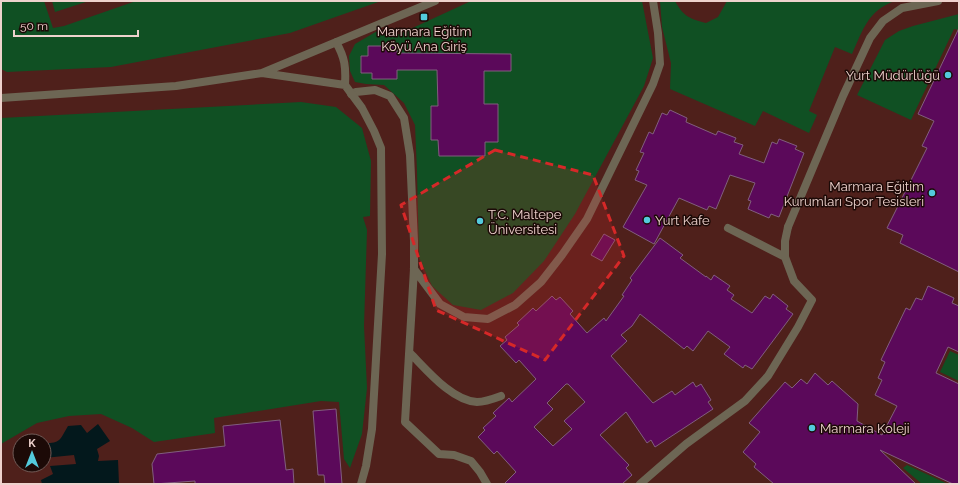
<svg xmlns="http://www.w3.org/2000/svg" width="960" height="485" viewBox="0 0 960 485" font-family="Raleway,sans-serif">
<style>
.built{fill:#4f201b;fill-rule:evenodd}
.green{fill:#105023}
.water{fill:#03181c}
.building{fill:#5b095a;stroke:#815e7e;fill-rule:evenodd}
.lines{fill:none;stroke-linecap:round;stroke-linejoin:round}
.pedestrian{stroke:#6d6654;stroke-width:8}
.minor{stroke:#6d6654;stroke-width:8}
.marked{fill:#d62828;fill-opacity:0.2;stroke:#d62828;stroke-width:3;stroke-dasharray:8 5;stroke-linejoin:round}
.poi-dot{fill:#53cadc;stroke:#1c0a07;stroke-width:1.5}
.labels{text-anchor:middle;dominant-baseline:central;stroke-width:3;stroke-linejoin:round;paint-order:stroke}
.poi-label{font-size:13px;fill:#eed2cd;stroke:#1c0a07;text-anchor:start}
</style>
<rect width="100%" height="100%" fill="#411813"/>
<path class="built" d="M 1,1 L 959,1 L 959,484 L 1,484 ZM 20,441 L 44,441 L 44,465 L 20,465 Z"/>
<path class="green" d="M 1,1 L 44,1 L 53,28 L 64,26 L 136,1 L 381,1 L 290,33 L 111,67 L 7,72 L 1,69 Z
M 52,1 L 89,1 L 55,12 Z
M 471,1 L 642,1 L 653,58 L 644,86 L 575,214 L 544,261 L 513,293 L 481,310 L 453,305 L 432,286 L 419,257 L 417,171 L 415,125 L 404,103 L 384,85 L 366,84 L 355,82 L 350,71 L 349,56 L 355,44 L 379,30 L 386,31 L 393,37 Z
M 660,1 L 675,1 C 683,16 690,19 706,23 L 718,17 L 727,1 L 895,1 C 868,10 863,30 852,54 L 835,47 L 809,111 L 817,115 L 809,133 L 763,111 L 755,126 L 670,89 L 671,63 L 662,27 Z
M 959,14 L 959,30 L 954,29 L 911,120 L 857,95 L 885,40 L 899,31 L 913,26 Z
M 301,102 L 336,107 L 362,128 L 371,161 L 370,216 L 363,217 L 367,230 L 364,326 L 367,388 L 362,434 L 350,468 L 344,459 L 339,402 L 321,401 L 214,418 L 215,433 L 154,442 L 132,428 L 101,414 L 69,416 L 37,423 L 1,444 L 1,118 Z
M 950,351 L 959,355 L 959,381 L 940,372 Z
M 907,465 L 948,484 L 922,484 L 903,468 Z"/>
<path class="water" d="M 98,424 L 110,441 L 97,449 L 99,456 L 98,461 L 118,460 L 119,484 L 42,484 L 41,480 L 53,474 L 50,466 L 76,464 L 74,455 L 44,458 L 44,443 C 61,444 60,439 68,426 L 81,425 L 87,433 Z"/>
<path class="building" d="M 959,28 L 959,272 L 900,243 L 903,235 L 887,228 L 927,148 L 922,146 L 934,121 L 918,114 Z
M 368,46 L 397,46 L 397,53 L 511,54 L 511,71 L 484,71 L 484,104 L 498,104 L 498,142 L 485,142 L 485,156 L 439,156 L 438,140 L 431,140 L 431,106 L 438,106 L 437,70 L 397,70 L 397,79 L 372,79 L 372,73 L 361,73 L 361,56 L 368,56 Z
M 670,110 L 687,118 L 686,122 L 716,135 L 718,131 L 736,138 L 734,142 L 743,145 L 739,154 L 764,163 L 772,142 L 777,144 L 779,139 L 797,146 L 795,149 L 804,153 L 779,217 L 771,214 L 769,218 L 748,209 L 751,201 L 748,200 L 755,183 L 730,175 L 716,209 L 709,206 L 707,210 L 679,198 L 654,244 L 623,227 L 647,185 L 635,180 L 639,171 L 636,170 L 644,153 L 640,152 L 649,132 L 653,134 L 662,113 L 667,115 Z
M 604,234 L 615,240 L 602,261 L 591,255 Z
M 660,238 L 683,255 L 680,258 L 706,277 L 706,276 L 711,280 L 714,275 L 730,286 L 727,290 L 734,295 L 731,299 L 752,313 L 765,296 L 770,299 L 773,294 L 788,306 L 786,309 L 793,314 L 752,369 L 745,365 L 743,368 L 724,354 L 730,347 L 708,331 L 693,351 L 687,346 L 684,349 L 640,314 L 632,326 L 621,335 L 627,341 L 611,356 L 653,403 L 672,391 L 675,395 L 693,382 L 696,387 L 701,384 L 711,400 L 708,402 L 713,409 L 655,447 L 651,440 L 647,443 L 626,412 L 600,435 L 629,465 L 626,468 L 632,475 L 622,484 L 504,484 L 516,472 L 497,451 L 494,454 L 478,437 L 485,430 L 483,428 L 496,416 L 493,413 L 509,398 L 512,402 L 536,379 L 519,360 L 516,363 L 500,346 L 507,340 L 505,337 L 519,325 L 517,323 L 533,308 L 536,311 L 552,296 L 556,300 L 560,297 L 573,311 L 570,314 L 587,333 L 604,318 L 606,321 L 624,296 L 622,295 L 632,280 L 630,278 ZM 566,384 L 568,384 L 585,402 L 564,421 L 572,429 L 553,446 L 534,427 L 553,409 L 547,403 Z
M 928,286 L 954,298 L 952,303 L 959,306 L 959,352 L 948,347 L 936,373 L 959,384 L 959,484 L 953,484 L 880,450 L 916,484 L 774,484 L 754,467 L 756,464 L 743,452 L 760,432 L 749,423 L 785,382 L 792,388 L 801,379 L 807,384 L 815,373 L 828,385 L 832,381 L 858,404 L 857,421 L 882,435 L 897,406 L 875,395 L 882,380 L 878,378 L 885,362 L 881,360 L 906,308 L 910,310 L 916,298 L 922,300 Z
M 336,409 L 342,484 L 325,484 L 324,475 L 318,475 L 313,411 Z
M 280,420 L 286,470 L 293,469 L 294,484 L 195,484 L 195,481 L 154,484 L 152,464 L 157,454 L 225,446 L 223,426 Z"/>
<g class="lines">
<path class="pedestrian" d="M 351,94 L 356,92 L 375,90 L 390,96 L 404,118 L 410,155 L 414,241 L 414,269 L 405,422 L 439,454 L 454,455 L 471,461 L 480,472 L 487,484
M 728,228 L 785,257
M 414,269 L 440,304 L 464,317 L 488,319 L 515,305 L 541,282 L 562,255 L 587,219 L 653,84 L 660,64 L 658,33 L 653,1
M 410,353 C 426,369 452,401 477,402 C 485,402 493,399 501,396
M 640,484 L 686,444 L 745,401 L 768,376 L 798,327 L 812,300 L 794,281 L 785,257 L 785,241 L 788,227"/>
<path class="minor" d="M 336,42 C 345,58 346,67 345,85
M 262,73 L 345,85 L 362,108 L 374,131 L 381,148 L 382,254 L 372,429 L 366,466 L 361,484
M 1,98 L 176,86 L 262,73 L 435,1
M 788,227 L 843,96 L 870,38 L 883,21 L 902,8 L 938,1"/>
</g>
<path class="marked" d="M 495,150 L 593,175 L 624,256 L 545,360 L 436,310 L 401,205 Z"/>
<g class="poi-dot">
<rect x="420" y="13" width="8" height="8" rx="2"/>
<circle cx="948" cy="75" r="4"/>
<circle cx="932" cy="193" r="4"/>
<circle cx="647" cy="220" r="4"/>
<circle cx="480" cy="221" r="4"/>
<circle cx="812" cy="428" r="4"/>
</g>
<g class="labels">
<g class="poi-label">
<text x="424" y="31" text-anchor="middle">Marmara Eğitim<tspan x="424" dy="15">Köyü Ana Giriş</tspan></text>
<text x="940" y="75" text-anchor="end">Yurt Müdürlüğü</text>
<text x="924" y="186" text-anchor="end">Marmara Eğitim<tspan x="924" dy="15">Kurumları Spor Tesisleri</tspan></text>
<text x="488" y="214">T.C. Maltepe<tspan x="488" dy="15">Üniversitesi</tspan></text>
<text x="655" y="220">Yurt Kafe</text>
<text x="820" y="428">Marmara Koleji</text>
</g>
</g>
<rect width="960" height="485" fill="none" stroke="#eed2cd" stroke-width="4"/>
<g transform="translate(32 453)"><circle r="19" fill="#1c0a07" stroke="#705a56"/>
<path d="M0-3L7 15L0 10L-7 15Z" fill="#53cadc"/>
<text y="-6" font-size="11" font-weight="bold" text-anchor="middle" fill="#eed2cd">K</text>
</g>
<path d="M14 30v6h124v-6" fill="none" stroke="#eed2cd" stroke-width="2"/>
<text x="20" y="30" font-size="12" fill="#eed2cd" stroke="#1c0a07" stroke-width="3" paint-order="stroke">50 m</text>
</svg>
